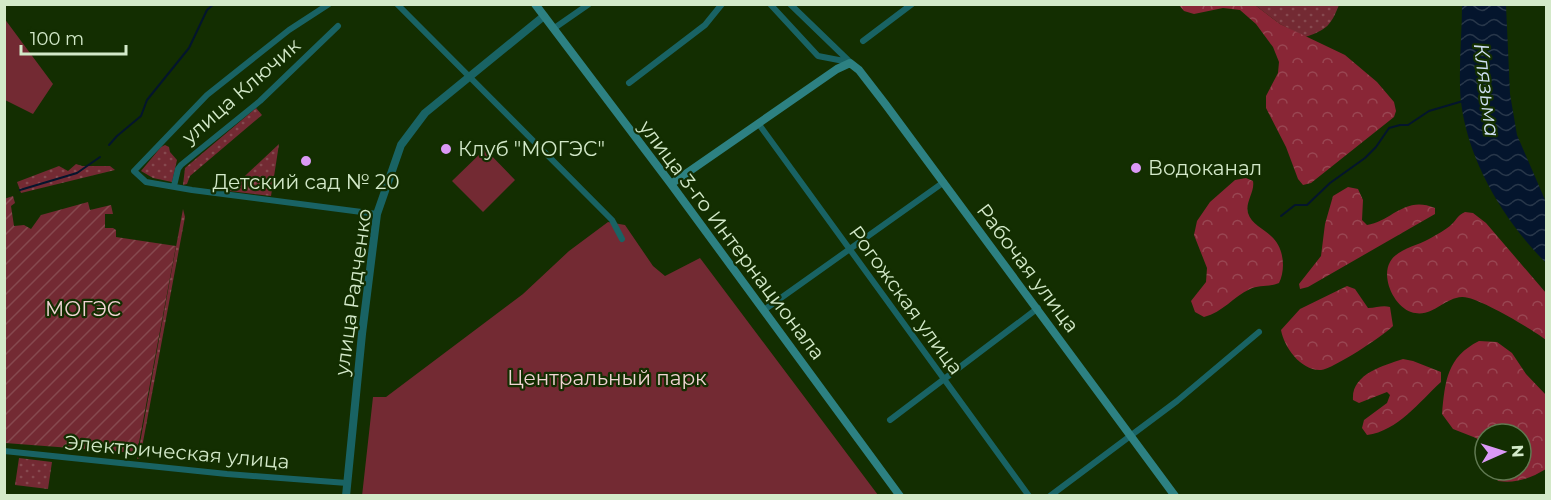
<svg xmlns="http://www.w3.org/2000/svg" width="1551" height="500" viewBox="0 0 1551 500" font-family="Montserrat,sans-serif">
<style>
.grass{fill:url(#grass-dots)}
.forest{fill:url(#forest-crowns)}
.park{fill:#732a33}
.garden{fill:url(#garden-furrows)}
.water{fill:url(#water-waves)}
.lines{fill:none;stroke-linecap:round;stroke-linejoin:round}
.stream{stroke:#04152d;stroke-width:2}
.minor{stroke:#196364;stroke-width:6}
.tertiary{stroke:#196364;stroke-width:8}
.secondary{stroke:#2d8182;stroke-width:8}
.poi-dot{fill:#db99f6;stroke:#132e01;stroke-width:2}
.labels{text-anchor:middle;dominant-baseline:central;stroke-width:4.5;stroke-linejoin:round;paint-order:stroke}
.street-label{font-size:20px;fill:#d3e9c9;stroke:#132e01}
.poi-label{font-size:20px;fill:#d3e9c9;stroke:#132e01;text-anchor:start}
.park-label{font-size:20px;fill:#f0d3d3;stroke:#132e01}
.water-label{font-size:21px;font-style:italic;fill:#cfdff3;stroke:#132e01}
</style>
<defs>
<pattern id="grass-dots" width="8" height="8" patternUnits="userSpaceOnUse" patternTransform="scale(1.5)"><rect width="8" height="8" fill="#732a33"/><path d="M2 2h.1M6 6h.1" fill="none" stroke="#86494f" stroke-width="1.8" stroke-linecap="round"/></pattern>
<pattern id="forest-crowns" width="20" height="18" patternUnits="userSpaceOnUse" patternTransform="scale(1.5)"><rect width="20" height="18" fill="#892636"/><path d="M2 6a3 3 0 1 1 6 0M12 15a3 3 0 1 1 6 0" fill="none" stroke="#994652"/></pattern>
<pattern id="garden-furrows" width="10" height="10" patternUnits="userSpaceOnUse" patternTransform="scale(1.5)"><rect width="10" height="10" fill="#732a33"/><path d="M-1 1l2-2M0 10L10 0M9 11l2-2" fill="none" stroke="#86494f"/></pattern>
<pattern id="water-waves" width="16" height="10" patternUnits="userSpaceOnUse" patternTransform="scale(1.5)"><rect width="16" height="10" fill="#04152d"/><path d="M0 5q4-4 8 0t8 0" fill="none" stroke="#28374a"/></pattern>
</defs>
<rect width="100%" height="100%" fill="#132e01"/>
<path class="grass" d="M 1255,5 L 1339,5 C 1331,25 1327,30 1305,37 L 1280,24 Z
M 256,108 L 262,115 L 190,176 L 187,184 L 183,185 L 185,168 Z
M 279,144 L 271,196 L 229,191 Z
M 165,145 L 169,147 L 170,152 L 177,160 L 172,182 L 153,178 L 141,171 L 161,147 Z
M 76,164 L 82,166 L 110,166 L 115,170 L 21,193 L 17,182 L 59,166 L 68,171 Z
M 183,209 L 185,217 L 140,458 L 137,459 Z
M 19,458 L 52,462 L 48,489 L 15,485 Z"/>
<path class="forest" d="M 1179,5 L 1255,5 L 1280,24 L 1345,55 L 1377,82 L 1394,102 L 1396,111 L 1394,117 L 1311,183 L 1303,185 L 1298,179 L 1286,147 L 1266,108 L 1266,96 L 1278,73 L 1279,62 L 1273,47 L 1256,24 L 1240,10 L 1223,8 L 1194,14 L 1184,11 Z
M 1246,178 L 1253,181 C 1255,192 1245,202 1248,213 C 1251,224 1264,229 1271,236 C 1284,247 1286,269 1279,283 C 1270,287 1258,285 1250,289 C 1233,297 1223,312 1204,317 L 1195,312 L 1191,301 L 1206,282 L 1207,268 L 1194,235 L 1197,221 L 1210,202 L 1235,180 Z
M 1348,187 L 1358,189 L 1363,200 L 1362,220 L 1367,225 C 1392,221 1405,195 1435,208 L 1435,214 L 1308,287 L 1300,289 L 1299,284 L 1321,256 L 1325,224 L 1333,196 Z
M 1465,212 L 1473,213 L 1486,223 L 1546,293 L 1546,340 C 1533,330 1477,296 1462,297 C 1443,298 1432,319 1411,312 C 1394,306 1381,278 1390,262 C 1397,249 1417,246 1429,239 C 1436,235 1446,230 1452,224 C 1457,219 1458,215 1465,212 Z
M 1347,286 L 1355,289 L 1368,308 C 1377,308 1382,305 1390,307 L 1393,326 C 1383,336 1333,369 1321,370 C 1301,371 1284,347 1281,330 L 1300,309 Z
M 1479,341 L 1497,342 L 1512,353 L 1526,374 L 1546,395 L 1546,469 C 1531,478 1516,484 1498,481 L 1495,474 L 1496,470 L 1521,470 L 1521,434 L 1485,434 L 1485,445 L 1476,438 L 1453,429 L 1442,414 C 1445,381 1447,357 1479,341 Z
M 1403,359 L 1413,361 L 1441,372 L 1441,382 C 1419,402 1398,431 1367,435 L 1362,428 L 1364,420 L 1387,403 L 1390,395 L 1387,392 L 1359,403 L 1353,400 C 1351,374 1383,366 1403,359 Z"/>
<path class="park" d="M 4,18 L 53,84 L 33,114 L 5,100 Z
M 485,149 L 515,180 L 483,212 L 452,181 Z
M 608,222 L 625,225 L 653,266 L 665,276 L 700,258 L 878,495 L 362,496 L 373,397 L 386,397 L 523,294 L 569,251 Z"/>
<path class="garden" d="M 13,196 L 15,203 L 11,206 L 14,226 L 24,225 L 31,229 L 41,215 L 88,202 L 90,210 L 111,205 L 113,214 L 105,214 L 105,228 L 113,228 L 116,230 L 116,237 L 176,246 L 137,453 L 5,443 L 4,199 Z"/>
<path class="water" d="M 1462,5 L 1506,5 L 1510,94 L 1517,135 L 1546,202 L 1546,263 C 1504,221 1468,161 1461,102 C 1458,71 1462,36 1462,5 Z"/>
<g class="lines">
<path class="stream" d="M 109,145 L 117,136 L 141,116 L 147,100 L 189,48 L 207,10 L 214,4
M 20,190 L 77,173 L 100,157
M 1281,216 L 1295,205 L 1307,205 L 1330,183 L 1365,158 L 1376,147 L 1389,128 L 1400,125 L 1408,125 L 1429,111 L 1463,101"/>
<path class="minor" d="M 329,4 L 289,30 L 207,95 L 134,171 L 146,182 L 192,190 L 377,214
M 397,4 L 612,220 L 622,239
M 770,4 L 818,56 L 849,62
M 790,4 L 850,62
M 553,29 L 589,4
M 863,41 L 912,4
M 629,83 L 705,25 L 722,4
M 758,123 L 1029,496
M 174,186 L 178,169 L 181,165 L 260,101 L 338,26
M 764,310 L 944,182
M 890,420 L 1038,308
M 4,451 L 227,474 L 347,483
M 1050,496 L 1177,401 L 1259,332"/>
<path class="tertiary" d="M 346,496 L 362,334 L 377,214 L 401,145 L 425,113 L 544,16"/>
<path class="secondary" d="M 535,4 L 671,184 L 900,496
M 671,184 L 837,69 L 850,63 L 859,70 L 886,105 L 1175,496"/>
</g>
<g class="poi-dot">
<circle cx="446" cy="149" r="6"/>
<circle cx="306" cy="161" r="6"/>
<circle cx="1136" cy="168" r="6"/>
</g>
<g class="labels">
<g class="street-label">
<text transform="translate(241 91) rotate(-41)">улица Ключик</text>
<text transform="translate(732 240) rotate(53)">улица 3-го Интернационала</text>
<text transform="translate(1028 268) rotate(53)">Рабочая улица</text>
<text transform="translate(353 292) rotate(-82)">улица Радченко</text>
<text transform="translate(906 300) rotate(54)">Рогожская улица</text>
<text transform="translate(177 452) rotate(5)">Электрическая улица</text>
</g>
<g class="poi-label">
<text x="458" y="149">Клуб "МОГЭС"</text>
<text x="1148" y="168">Водоканал</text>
<text x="306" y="182" text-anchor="middle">Детский сад № 20</text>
</g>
<g class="park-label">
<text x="83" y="309">МОГЭС</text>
<text x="607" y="378">Центральный парк</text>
</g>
<g class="water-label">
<text transform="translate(1487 90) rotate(83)">Клязьма</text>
</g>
</g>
<rect width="1551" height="500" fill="none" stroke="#d3e9c9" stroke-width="12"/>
<g transform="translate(1503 452) rotate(87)"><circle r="28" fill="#132e01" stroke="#607951" stroke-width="1.5"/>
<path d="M0-4.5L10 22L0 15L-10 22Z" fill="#db99f6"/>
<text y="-9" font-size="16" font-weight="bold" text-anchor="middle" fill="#d3e9c9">N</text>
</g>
<path d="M21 45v9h105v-9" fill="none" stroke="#d3e9c9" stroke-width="3"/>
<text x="30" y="45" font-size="18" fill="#d3e9c9" stroke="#132e01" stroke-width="4.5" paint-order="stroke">100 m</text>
</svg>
